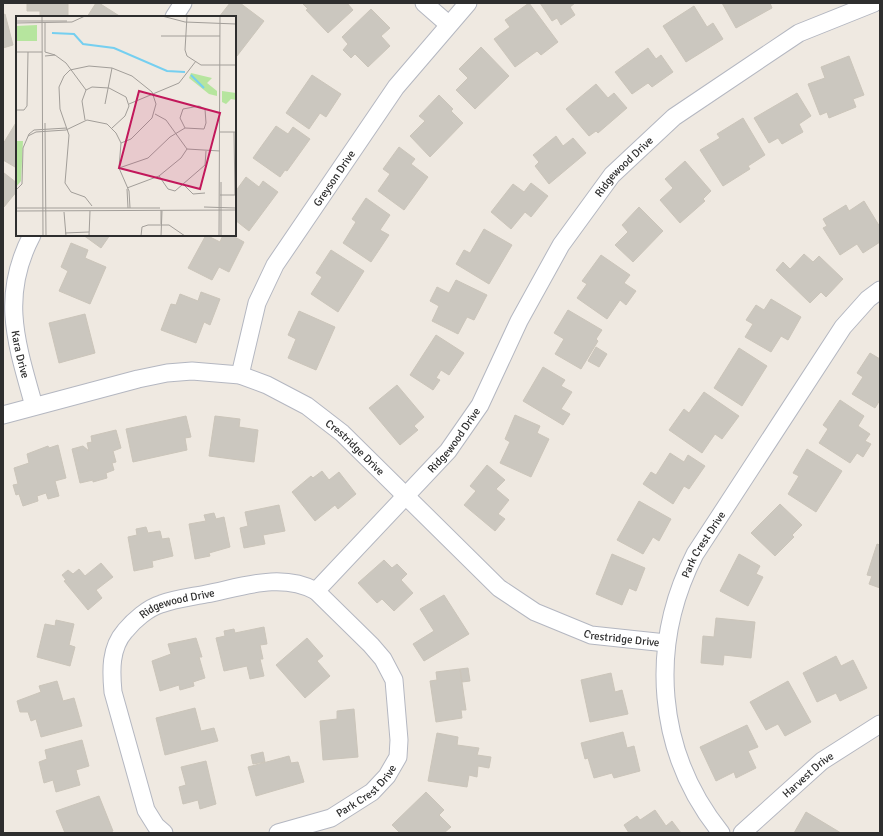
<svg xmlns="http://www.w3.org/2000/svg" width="883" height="836" viewBox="0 0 883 836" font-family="Signika,sans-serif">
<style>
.building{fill:#cbc7bf;stroke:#cbc5ba}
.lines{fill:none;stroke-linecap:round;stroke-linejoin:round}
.street-casing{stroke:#b4b7c1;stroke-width:19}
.street{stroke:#fff;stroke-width:17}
.labels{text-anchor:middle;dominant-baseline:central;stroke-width:4;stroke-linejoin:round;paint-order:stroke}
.street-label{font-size:11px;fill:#2e2e2e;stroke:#fff}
.inset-river{fill:none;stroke:#75cff0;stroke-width:2}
.inset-road{fill:none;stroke:#a29e99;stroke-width:1}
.view{fill:#c2185b;fill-opacity:0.15;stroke:#c2185b;stroke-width:2}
.inset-edge{fill:none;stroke:#2e2e2e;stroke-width:2}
</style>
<rect width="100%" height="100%" fill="#efe9e1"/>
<path class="building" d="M 27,3 L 68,3 L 68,16 L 40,17 L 40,11 L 27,11 Z
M 96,3 L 99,3 L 121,17 L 87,17 Z
M 230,3 L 240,3 L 264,21 L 237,56 L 235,55 L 235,17 L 219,17 Z
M 302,3 L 347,3 L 353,10 L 328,33 L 306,10 L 308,9 Z
M 529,3 L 558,42 L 541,55 L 537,51 L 515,67 L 494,39 L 510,27 L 505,20 Z
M 540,3 L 575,3 L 570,7 L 575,15 L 561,25 L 557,18 L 552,21 Z
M 722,3 L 770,3 L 772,8 L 736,28 Z
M 694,6 L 707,27 L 713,23 L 723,39 L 686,62 L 663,26 Z
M 371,9 L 390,28 L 381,36 L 390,46 L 368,67 L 355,54 L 351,58 L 343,50 L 348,44 L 342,37 Z
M 5,14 L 13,45 L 3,48 L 3,15 Z
M 481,47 L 509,76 L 475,109 L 456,90 L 468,78 L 459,69 Z
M 648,48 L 656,59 L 661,55 L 673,72 L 652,87 L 648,83 L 632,94 L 615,72 Z
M 849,56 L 864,95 L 853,99 L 856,107 L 829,118 L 827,112 L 820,115 L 808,84 L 825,78 L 821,67 Z
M 312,75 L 341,94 L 326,117 L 320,113 L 309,129 L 286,113 Z
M 596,84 L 608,98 L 614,93 L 627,108 L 598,133 L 596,131 L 589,136 L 566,109 Z
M 797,93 L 811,116 L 799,124 L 803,132 L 782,144 L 778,138 L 769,143 L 754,118 Z
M 439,95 L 453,109 L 451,111 L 463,123 L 430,157 L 410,136 L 425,121 L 419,116 Z
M 743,118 L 765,155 L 748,166 L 750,169 L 723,186 L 700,150 L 720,138 L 717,134 Z
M 17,121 L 17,164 L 15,167 L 3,160 L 3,144 Z
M 276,126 L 288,134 L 293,127 L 310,139 L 287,171 L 285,170 L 280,177 L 253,158 Z
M 556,136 L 563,146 L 573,138 L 586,153 L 549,184 L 535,166 L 539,162 L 533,155 Z
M 399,147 L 415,159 L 411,164 L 428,177 L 404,210 L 378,191 L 390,174 L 383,169 Z
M 685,161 L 711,191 L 703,199 L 705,201 L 680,223 L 660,200 L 673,188 L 665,179 Z
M 4,173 L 17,183 L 17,191 L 4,207 Z
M 246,177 L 259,187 L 263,181 L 278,192 L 249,231 L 235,220 L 235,192 Z
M 531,183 L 548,196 L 531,217 L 525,212 L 511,229 L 491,212 L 513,184 L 524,192 Z
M 366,198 L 390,215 L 380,230 L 389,235 L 371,262 L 343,243 L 356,222 L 352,219 Z
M 864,201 L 880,227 L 880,242 L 863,253 L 857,244 L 840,255 L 823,228 L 827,226 L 823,219 L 846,205 L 849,211 Z
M 639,207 L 663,231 L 633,262 L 615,245 L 628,232 L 622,225 Z
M 484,229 L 512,245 L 489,284 L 456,264 L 464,250 L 470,253 Z
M 83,235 L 110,235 L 101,248 Z
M 206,235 L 220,242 L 223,235 L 231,235 L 244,242 L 229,272 L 219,267 L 212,280 L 188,268 Z
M 71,243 L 88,250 L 85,258 L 106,267 L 90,304 L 59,291 L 68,271 L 61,267 Z
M 331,250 L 364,271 L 338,312 L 311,294 L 322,277 L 316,273 Z
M 804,254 L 813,262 L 819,256 L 843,279 L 826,297 L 821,292 L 810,303 L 776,270 L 783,262 L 790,269 Z
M 601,255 L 630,275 L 624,283 L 636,291 L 626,305 L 620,300 L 607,319 L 577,298 L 587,284 L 582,281 Z
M 456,280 L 487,295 L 474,320 L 467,317 L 458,334 L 432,321 L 439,306 L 430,301 L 437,287 L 449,293 Z
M 201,292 L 220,299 L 210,325 L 204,322 L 196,343 L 161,330 L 171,304 L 176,305 L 180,294 L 198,301 Z
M 771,299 L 801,317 L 788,340 L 781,336 L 771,352 L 745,337 L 753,324 L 746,320 L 756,305 L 764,310 Z
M 568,310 L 602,330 L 596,339 L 598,341 L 581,369 L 555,354 L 564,339 L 554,333 Z
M 299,311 L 335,327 L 316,370 L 288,358 L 296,339 L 288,335 Z
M 85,314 L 95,353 L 59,363 L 49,323 Z
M 436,335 L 464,353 L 449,375 L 441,370 L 436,378 L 440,380 L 433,390 L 410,375 Z
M 596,347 L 607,354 L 599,367 L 588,361 Z
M 739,348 L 767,366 L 742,406 L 714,388 Z
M 870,353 L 880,359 L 880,400 L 875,408 L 852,394 L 863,377 L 857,373 Z
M 543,367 L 565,380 L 561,386 L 572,392 L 561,409 L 570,414 L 563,425 L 523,401 Z
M 397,385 L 424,417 L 414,426 L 418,430 L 400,445 L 369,408 Z
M 704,392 L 739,416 L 722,439 L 715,434 L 702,453 L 669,430 L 684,409 L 689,413 Z
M 840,400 L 864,416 L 858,426 L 870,434 L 865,441 L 871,444 L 863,457 L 857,453 L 850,463 L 819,443 L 828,429 L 823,425 Z
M 515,415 L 540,426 L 537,433 L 549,439 L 531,477 L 500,463 L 510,442 L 505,439 Z
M 186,416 L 191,437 L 185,438 L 187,450 L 133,462 L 126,429 Z
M 215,416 L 240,419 L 239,427 L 258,430 L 254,462 L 209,456 Z
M 116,430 L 121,448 L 113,451 L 116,462 L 112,463 L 114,470 L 106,473 L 107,478 L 93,482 L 93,480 L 80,483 L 72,449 L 83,446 L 89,451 L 87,443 L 92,442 L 91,436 Z
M 58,445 L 66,478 L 55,481 L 59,496 L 48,499 L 46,493 L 37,496 L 38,501 L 23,506 L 19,494 L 16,495 L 13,485 L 18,484 L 14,468 L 29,463 L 27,454 L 48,446 L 49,448 Z
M 807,449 L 842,471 L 816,512 L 788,494 L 799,476 L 793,473 Z
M 670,453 L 684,462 L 688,455 L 705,466 L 689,489 L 684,486 L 673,504 L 643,484 L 651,472 L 656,475 Z
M 487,465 L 505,480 L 496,489 L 509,500 L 498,514 L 505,519 L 495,531 L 464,505 L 476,491 L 470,486 Z
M 322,471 L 329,480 L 339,472 L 356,494 L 338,509 L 335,505 L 315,521 L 292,492 L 311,476 L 313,478 Z
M 639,501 L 671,519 L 659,541 L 653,537 L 643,554 L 617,540 Z
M 780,504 L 802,525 L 792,535 L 794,537 L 775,556 L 751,533 Z
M 279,505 L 285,531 L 263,535 L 265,544 L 244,548 L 240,528 L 248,526 L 245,512 Z
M 214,513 L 216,519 L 224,517 L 230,547 L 209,553 L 210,556 L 195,559 L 189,524 L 206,521 L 204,515 Z
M 146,527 L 148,533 L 160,531 L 162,539 L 169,538 L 173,556 L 152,561 L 153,567 L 134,571 L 128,537 L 137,535 L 136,529 Z
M 877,544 L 880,545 L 880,588 L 869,584 L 872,576 L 867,575 Z
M 612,554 L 645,568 L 636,591 L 629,588 L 622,605 L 596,594 Z
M 739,554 L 760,566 L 756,574 L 763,577 L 748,606 L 720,591 Z
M 384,560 L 392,568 L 397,564 L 407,574 L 401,580 L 413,593 L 394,611 L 382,599 L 377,603 L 358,583 Z
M 101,563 L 113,577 L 96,590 L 102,598 L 88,610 L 64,581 L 66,580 L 62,575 L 68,570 L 73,574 L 79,569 L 85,576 Z
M 444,595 L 469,634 L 424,661 L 413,644 L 434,631 L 420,609 Z
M 716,618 L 755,622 L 751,658 L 724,655 L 723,665 L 701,663 L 703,636 L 714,637 Z
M 56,620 L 74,624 L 69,645 L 75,647 L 70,666 L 37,657 L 45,624 L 55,626 Z
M 264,627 L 267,644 L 260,645 L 263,659 L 260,659 L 264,676 L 250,679 L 247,666 L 224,671 L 216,638 L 225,636 L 224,631 L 234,629 L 235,633 Z
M 196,638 L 202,657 L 199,657 L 205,678 L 193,682 L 194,686 L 180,690 L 179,685 L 160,691 L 152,661 L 171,654 L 168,644 Z
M 307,638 L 323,656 L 317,661 L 330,676 L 305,698 L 276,665 Z
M 836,656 L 841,666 L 853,660 L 867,688 L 840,701 L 836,693 L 817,702 L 803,673 Z
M 468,668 L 470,681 L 462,682 L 460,669 Z
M 460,669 L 466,710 L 461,710 L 462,718 L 436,722 L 430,681 L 437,680 L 436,672 Z
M 611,673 L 615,692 L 622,690 L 628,714 L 590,722 L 581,680 Z
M 57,681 L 63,701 L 74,698 L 82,726 L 41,737 L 36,719 L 31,721 L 28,712 L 20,712 L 17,701 L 41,692 L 39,686 Z
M 788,681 L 811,722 L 785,736 L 778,724 L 766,730 L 750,702 Z
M 195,708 L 201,731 L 214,728 L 218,741 L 165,755 L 156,718 Z
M 354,709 L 358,757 L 323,760 L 320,721 L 337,719 L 337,711 Z
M 747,725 L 758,747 L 748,751 L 756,768 L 736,778 L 734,772 L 716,781 L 700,747 Z
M 623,732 L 627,748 L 634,746 L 640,771 L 614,778 L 612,773 L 594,778 L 588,758 L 585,759 L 581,743 Z
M 437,733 L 458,737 L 457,745 L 479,748 L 477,755 L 491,757 L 489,768 L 478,766 L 477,777 L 469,775 L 467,787 L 428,781 Z
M 82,740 L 89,766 L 76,770 L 80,785 L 56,792 L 53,780 L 44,783 L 39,762 L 47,759 L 45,750 Z
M 263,752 L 265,762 L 253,764 L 251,755 Z
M 289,756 L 291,763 L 298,762 L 304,782 L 256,796 L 248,767 Z
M 206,761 L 216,804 L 200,809 L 198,800 L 183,804 L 179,787 L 186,785 L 181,767 Z
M 426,792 L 444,810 L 439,815 L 451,827 L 444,833 L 400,833 L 392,825 Z
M 99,796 L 113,831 L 109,833 L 65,833 L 56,811 Z
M 655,810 L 666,826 L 672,821 L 681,833 L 629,833 L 624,825 L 637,816 L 640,820 Z
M 806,812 L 841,833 L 794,833 Z"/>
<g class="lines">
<defs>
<g id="street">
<path d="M 424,3 L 448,24"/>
<path d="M 174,17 L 183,3"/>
<path id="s1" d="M 32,235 C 0,296 16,342 34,406"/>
<path id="s2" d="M 240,375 L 257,303 L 275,265 L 396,87 L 468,3"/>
<path id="s3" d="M 3,415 L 138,379 L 167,373 L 192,371 L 240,375 L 267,385 L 307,406 L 342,433 L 499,588 L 535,612 L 591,635 L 666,643"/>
<path id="s4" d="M 164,833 L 156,826 L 146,810 L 113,692 C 111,671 110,648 125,631 C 134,620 148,608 161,604 C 175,599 191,597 206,594 C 242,587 281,572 316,591 L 448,451 L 480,405 L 519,321 L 561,245 L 612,175 L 674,117 L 799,33 L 874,3"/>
<path id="s5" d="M 278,833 L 331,818 L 372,792 L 387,776 L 398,757 L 399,740 L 394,680 L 383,659 L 371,645 L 316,591"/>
<path id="s6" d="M 721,833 C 656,752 648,646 695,554 L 843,327 L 868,299 L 880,290"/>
<path id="s7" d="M 742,833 L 822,761 L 880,724"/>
</g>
</defs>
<use href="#street" class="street-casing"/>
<use href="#street" class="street"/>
</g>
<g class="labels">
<g class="street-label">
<text stroke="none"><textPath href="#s4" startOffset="949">Ridgewood Drive</textPath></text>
<text stroke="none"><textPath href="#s2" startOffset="221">Greyson Drive</textPath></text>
<text stroke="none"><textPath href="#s1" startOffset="123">Kara Drive</textPath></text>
<text stroke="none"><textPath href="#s4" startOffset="625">Ridgewood Drive</textPath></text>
<text stroke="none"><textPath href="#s3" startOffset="380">Crestridge Drive</textPath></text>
<text stroke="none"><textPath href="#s6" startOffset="309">Park Crest Drive</textPath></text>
<text stroke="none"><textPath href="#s4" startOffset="277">Ridgewood Drive</textPath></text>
<text stroke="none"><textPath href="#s3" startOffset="716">Crestridge Drive</textPath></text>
<text stroke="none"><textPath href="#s7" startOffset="88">Harvest Drive</textPath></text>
<text stroke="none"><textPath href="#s5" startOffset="100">Park Crest Drive</textPath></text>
</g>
</g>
<g transform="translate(16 16)">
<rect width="220" height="220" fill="#efe9e1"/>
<path d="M 21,9 L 21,25 L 0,25 L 0,10 ZM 175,57 L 196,62 L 191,67 L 201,75 L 201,80 L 193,78 L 173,62 ZM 206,75 L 220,77 L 220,84 L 215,83 L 210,88 L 206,86 ZM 0,125 L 7,125 L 5,165 L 0,171 Z" fill="#b6e59e"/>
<path class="inset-river" d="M 36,17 L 58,18 L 67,28 L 98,32 L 151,55 L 169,56M 175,59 L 188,72"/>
<path class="inset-road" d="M 26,0 L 27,220M 146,0 L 169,6 L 220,8M 171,0 L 169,34 L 171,40 L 185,49 L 220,49M 0,5 L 51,5M 0,7 L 56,6 L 69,0M 29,7 L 29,36M 145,20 L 204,20M 0,36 L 26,36M 29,36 L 39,39 L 29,40M 39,39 L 50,47 L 70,74M 220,39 L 220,62M 89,88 L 96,52M 113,88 L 163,67 L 180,45M 0,94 L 8,94 L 11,90 L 12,36M 139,98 L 150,104 L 171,133 L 204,135M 69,104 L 66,85 L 70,74 L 76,71 L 93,72 L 110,81 L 113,90 L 109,100 L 96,112M 29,107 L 30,220M 204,116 L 219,116M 218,116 L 219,179M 12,120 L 20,116 L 50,114 L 71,104 L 91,108 L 100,117 L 105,127 L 103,152 L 113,175 L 114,192M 103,152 L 132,142 L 154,121 L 169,112 L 188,113 L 190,107 L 189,93 L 183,90 L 167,93 L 164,102 L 169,112M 143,160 L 152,173 L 159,175 L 189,149 L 190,135M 205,166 L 205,220M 167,168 L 177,178 L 189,177M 111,172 L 143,160 L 165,142 L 171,133M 111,173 L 112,192M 0,174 L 6,168 L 7,132 L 13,118 L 18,114 L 51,112M 204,179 L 219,179M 76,190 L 69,181 L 55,176 L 49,167 L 53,119 L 44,93 L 43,71 L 48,60 L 54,54 L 73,50 L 96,52 L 116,60 L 136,76 L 140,88 L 136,102 L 115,123 L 105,127M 188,191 L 220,192M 0,192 L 144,192M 145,194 L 145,208M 0,195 L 220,194M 48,196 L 50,220M 49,217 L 73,216M 73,220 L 74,195M 125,220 L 126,211 L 132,209 L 153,209 L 169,220M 145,220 L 146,195M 203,220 L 204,0"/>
<path class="view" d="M 123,75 L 204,97 L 184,173 L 103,152 Z"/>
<rect width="220" height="220" class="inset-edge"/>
</g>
<rect width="883" height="836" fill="none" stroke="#2e2e2e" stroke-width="8"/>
</svg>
